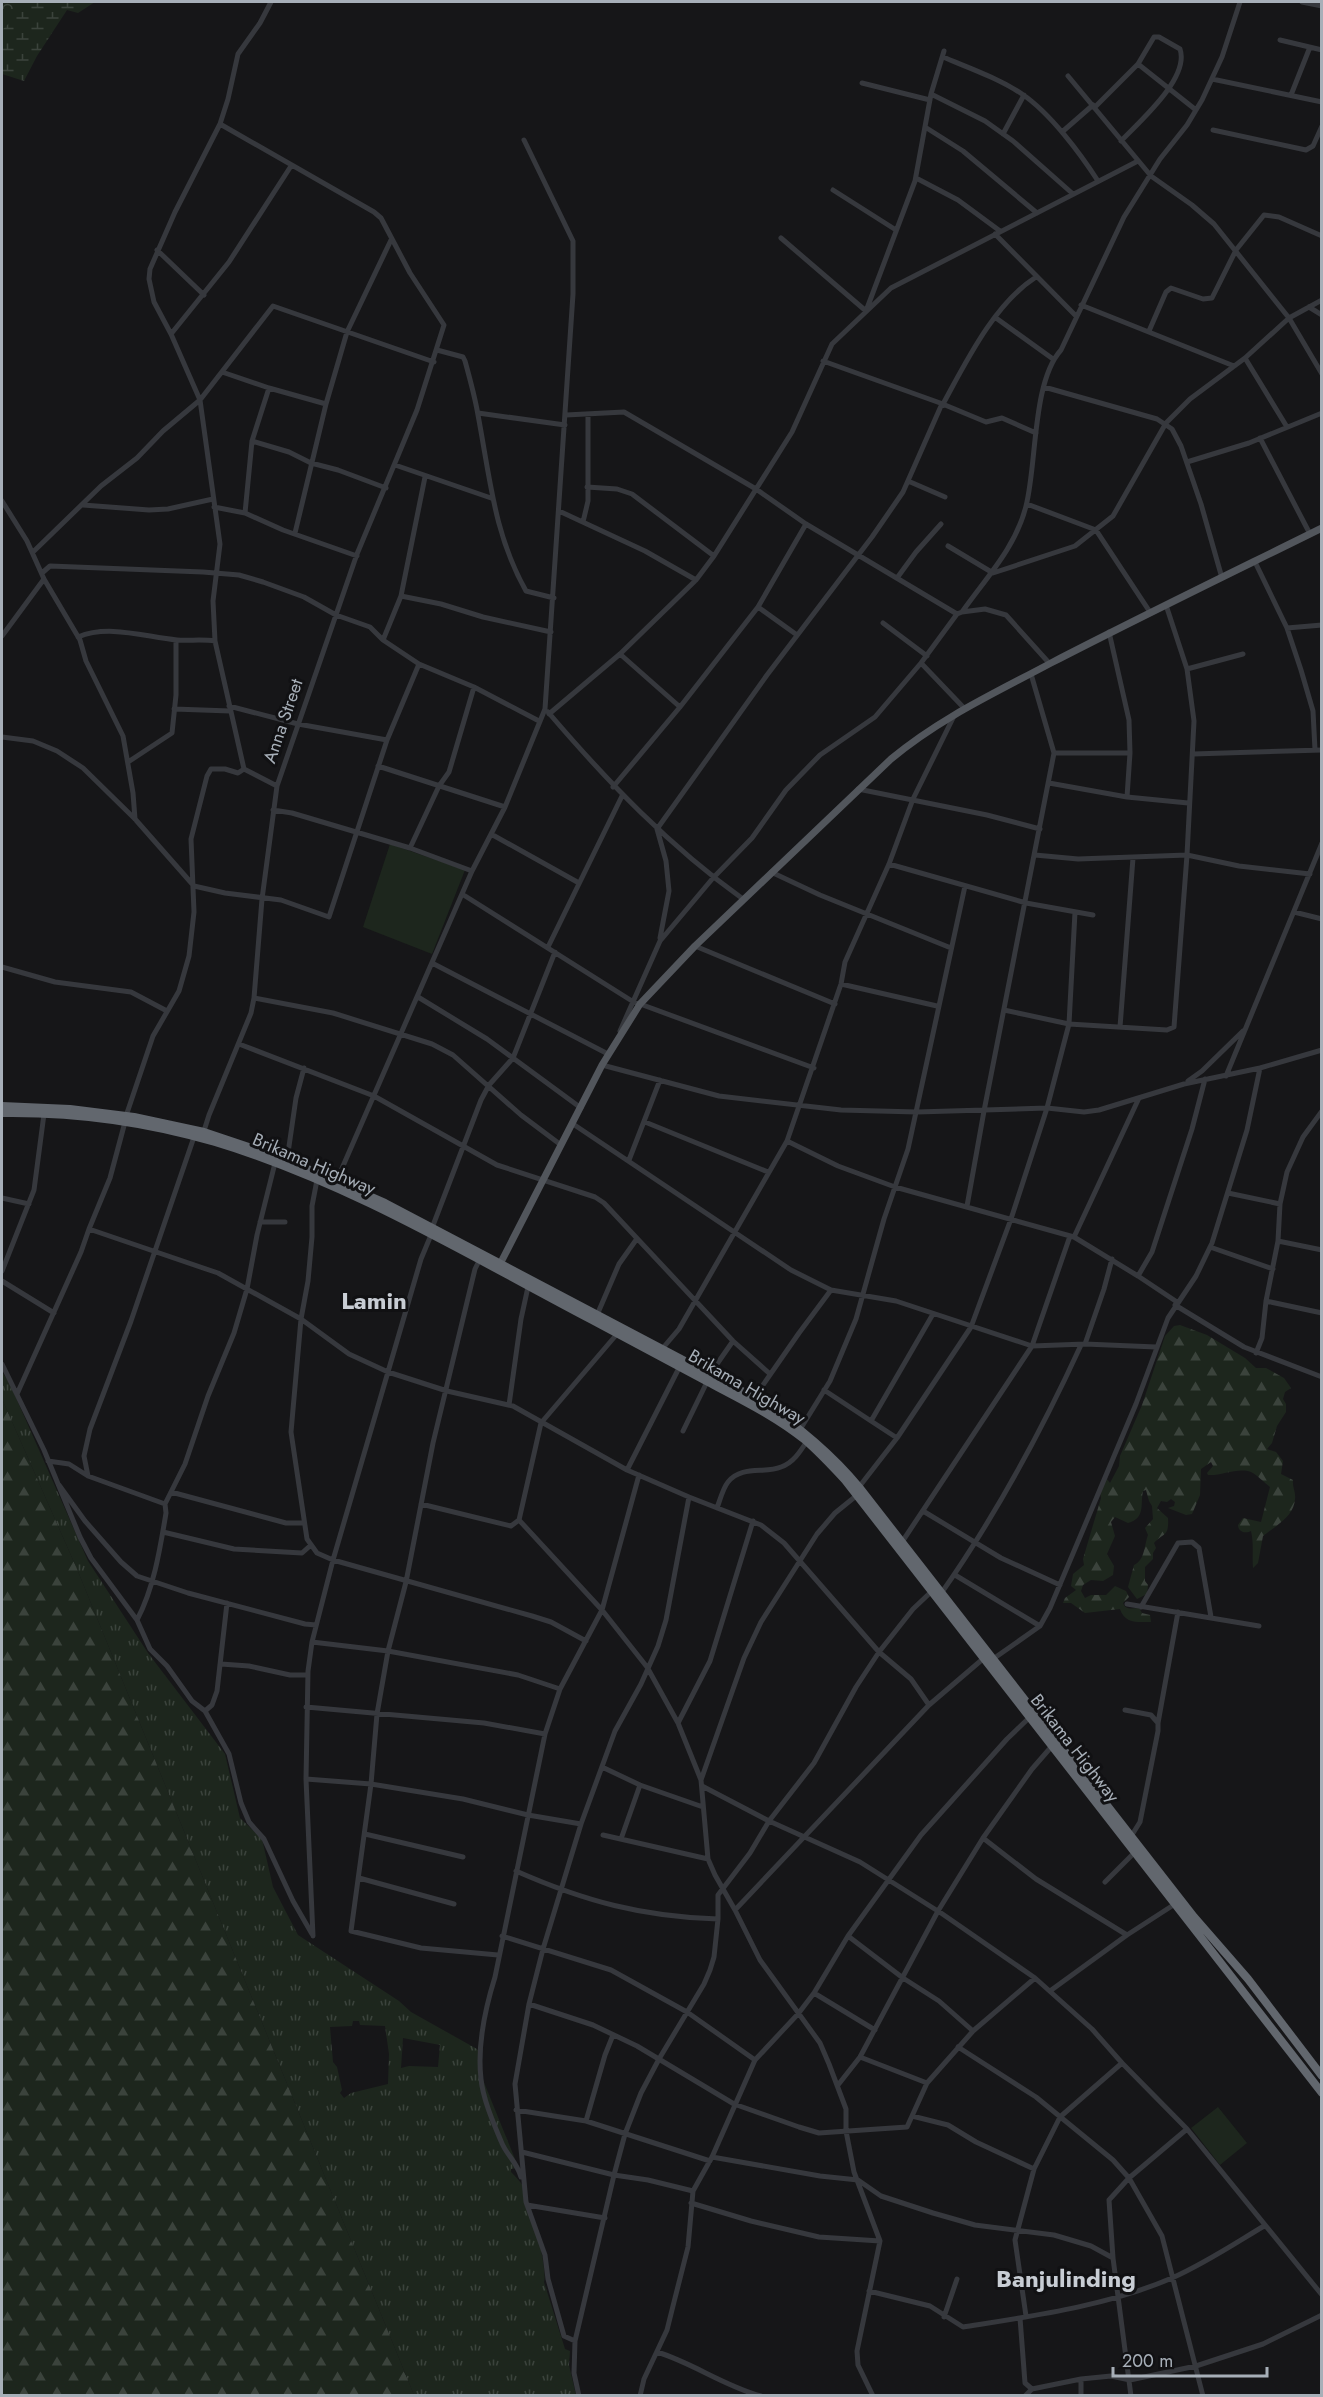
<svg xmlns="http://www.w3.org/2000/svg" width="1323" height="2397" viewBox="0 0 1323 2397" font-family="Jost,sans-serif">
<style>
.grass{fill:url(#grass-tufts);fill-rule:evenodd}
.forest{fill:url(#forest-firs)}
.wetland{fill:url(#wetland-marsh)}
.park{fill:url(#park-crowns)}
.pitch{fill:#1d261d}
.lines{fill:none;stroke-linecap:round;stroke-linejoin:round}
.minor{stroke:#36383d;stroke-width:5}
.major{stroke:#52565c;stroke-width:7}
.highway{stroke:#62676e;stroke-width:8}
.labels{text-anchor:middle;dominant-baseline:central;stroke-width:6;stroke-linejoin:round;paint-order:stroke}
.street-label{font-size:18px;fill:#a7afb8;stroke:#111113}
.district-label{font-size:24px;font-weight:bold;fill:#c8cdd4;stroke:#111113}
</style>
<defs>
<pattern id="grass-tufts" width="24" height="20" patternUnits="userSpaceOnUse" patternTransform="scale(1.5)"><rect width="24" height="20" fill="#1d261d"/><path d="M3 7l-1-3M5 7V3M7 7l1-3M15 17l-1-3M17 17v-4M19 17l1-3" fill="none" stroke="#3b433c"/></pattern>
<pattern id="forest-firs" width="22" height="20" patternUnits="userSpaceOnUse" patternTransform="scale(1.5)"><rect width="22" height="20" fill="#1d261d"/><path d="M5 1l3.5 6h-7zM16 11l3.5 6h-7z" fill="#3b433c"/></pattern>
<pattern id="wetland-marsh" width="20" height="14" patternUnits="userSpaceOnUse" patternTransform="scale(1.5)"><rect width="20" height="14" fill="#1d261d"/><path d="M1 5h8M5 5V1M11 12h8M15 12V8" fill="none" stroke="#3b433c"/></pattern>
<pattern id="park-crowns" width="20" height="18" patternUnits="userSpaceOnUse" patternTransform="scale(1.5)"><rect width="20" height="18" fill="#1d261d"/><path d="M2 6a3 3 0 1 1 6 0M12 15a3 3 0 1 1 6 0" fill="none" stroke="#3b433c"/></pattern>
</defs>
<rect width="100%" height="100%" fill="#161618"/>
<path class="grass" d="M 2,1372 L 9,1382 L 88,1561 L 148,1653 L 225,1754 L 240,1818 L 262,1839 L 273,1887 L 298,1935 L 399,2001 L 411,2012 L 477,2049 L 480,2053 L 483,2080 L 515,2159 L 516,2168 L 511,2169 L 511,2172 C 515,2176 520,2181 523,2186 C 530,2202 548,2268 544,2282 L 565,2349 L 570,2351 L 569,2365 L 576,2395 L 414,2395 L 77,1569 L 2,1399 ZM 353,2021 L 359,2021 L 360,2025 L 385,2026 L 389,2054 L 388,2084 L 351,2093 L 344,2098 L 340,2093 L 342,2090 L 337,2067 L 333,2062 L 330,2027 L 352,2026 ZM 403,2038 L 440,2045 L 438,2067 L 409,2066 L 401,2068 Z"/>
<path class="forest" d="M 1180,1325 L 1207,1335 L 1245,1358 L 1256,1368 L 1266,1368 L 1284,1378 L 1291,1388 L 1285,1392 L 1283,1399 L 1286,1404 L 1286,1412 L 1277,1426 L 1272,1443 L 1267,1449 L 1276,1452 L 1283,1461 L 1281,1474 L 1293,1480 C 1292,1487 1296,1492 1295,1499 C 1294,1517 1275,1526 1263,1536 L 1258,1563 L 1253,1568 C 1252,1555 1254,1544 1251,1531 C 1246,1534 1238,1532 1238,1525 L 1243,1518 L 1261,1522 L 1270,1487 C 1265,1483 1257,1475 1251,1472 C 1238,1467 1221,1476 1208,1475 L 1207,1473 L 1213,1466 L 1211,1462 L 1201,1469 L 1200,1495 L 1192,1514 L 1186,1515 L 1168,1508 L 1174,1506 L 1175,1502 L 1171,1499 L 1167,1502 L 1161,1501 L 1157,1508 L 1168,1518 C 1169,1537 1164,1532 1154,1543 L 1156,1548 L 1153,1553 L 1153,1559 L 1145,1567 L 1145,1581 L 1148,1585 L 1147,1594 L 1137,1599 L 1128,1587 L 1134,1565 C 1145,1560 1144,1546 1148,1535 L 1145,1528 L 1153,1519 L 1152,1506 L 1149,1501 L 1146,1490 L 1143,1491 C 1140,1504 1146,1518 1128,1523 L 1115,1517 L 1111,1522 L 1115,1536 L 1107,1554 L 1114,1566 L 1113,1575 L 1103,1581 L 1091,1580 L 1083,1585 L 1081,1591 L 1085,1598 L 1091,1595 L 1106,1595 L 1115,1586 L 1126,1591 L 1129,1597 L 1123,1603 C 1126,1611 1133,1608 1139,1608 L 1142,1613 L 1150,1615 L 1151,1622 C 1137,1622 1125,1624 1120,1609 L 1085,1613 L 1071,1603 L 1063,1603 L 1065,1598 L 1076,1590 L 1071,1586 L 1073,1574 L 1084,1565 L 1083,1559 L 1101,1498 L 1100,1492 L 1107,1479 L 1110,1483 L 1119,1466 L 1120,1456 L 1142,1405 L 1165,1336 L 1174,1326 Z
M 2,1399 L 77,1569 L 414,2395 L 2,2395 Z"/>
<path class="wetland" d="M 2,2 L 95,2 L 78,13 L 67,10 L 37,56 L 24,81 L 2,74 Z"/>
<path class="park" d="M 2,2 L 31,2 L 2,30 Z"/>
<path class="pitch" d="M 390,844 L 465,870 L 432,954 L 363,927 Z
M 1218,2107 L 1247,2143 L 1220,2165 L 1191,2128 Z"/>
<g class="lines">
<path class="minor" d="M 1302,2 L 1322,6
M 1280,40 L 1322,50
M 943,57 C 969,68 998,78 1022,94 C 1050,113 1080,153 1098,181
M 1138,64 L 1196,110
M 1068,76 L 1151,176 L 1192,205 L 1214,224 L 1289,318 L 1322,374
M 1212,79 L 1322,102
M 862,83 L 930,100
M 931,94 L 985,121 L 1013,141 L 1073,194
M 1291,95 L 1310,47
M 1095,107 L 1138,64 L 1154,37 L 1159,37 L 1180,49 C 1190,78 1139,122 1121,141
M 220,124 L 175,212 L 150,269 L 149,279 L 154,302 L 171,334 L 200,400 L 220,544 L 213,601 L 215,641 L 244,769 L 277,786
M 925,127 L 963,151 L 1037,213
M 1213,130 L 1306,150 L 1313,146 L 1322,126
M 1062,132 L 1093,105
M 1003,134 L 1024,95
M 916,178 L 958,200 L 1000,231
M 833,190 L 896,230
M 995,234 L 1076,316
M 781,238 L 866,311 L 915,181 L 931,94 L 944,51
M 157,250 L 204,295
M 1081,305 L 1234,366
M 1309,307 L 1322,315
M 996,318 L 1053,359
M 1149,331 L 1166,292 L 1171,288 L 1203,299 L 1212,298 L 1236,250 L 1264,215 L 1279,217 L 1322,236
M 171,334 L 229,262 L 291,166
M 437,350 L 463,357 L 465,361 C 470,379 475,397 478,415 C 490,478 494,534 526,591 L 554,598
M 1245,358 L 1287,427
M 823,361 L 943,404
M 222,372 L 269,388 L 326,404
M 1044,387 L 1157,419 L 1172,429 L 1181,446 L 1201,504 L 1222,578
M 943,404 C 966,362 994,304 1036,277
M 478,413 L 565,425
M 566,415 L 624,412 L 756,489 L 806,524 L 957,614
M 1260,438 L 1310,534
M 252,441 L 289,452 L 311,463 L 338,470 L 386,488
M 1187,462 L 1249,443 L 1322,413
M 395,465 L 491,498
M 908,481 L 945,497
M 587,487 L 617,489 L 632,494 L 714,556
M 2,501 L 27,541 L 44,579 L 80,640 L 86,661 L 123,736 L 133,793 L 135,819
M 1027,504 L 1096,530 L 1150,612
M 83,505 L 149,510 L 168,509 L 213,499
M 214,507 L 245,513 L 283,530 L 357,556
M 559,511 L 645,551 L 696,580
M 245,513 L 252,441 L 269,388
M 583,522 L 588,501 L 588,414
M 295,533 L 326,404 L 347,332 L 391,240
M 948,546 L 993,573 L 1075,546 L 1113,516 L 1166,423 L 1190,399 L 1245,358 L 1289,318 L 1322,300
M 33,552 L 101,486 L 137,458 L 163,431 L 200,400 L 273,306 L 434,362
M 1255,562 L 1287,628 L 1301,670 L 1313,711 L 1315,750
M 42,573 L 50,566 L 203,572 L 239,575 L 263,582 L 304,597 L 336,615 L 370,627 L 383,640 L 419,664 L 474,687 L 539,721
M 897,578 L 916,552 L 941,524
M 401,596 L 441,604 L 483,617 L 551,632
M 758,607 L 797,635
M 962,612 L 985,609 L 1006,615 L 1050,664
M 883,623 L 927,656
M 1287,628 L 1322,625
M 1109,632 L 1129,720 L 1130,753 L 1127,797
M 2,636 L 44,579
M 78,637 C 109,624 145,637 177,640 C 189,641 202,639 215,641
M 383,640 L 401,596 L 425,477
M 620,654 L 680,707
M 921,663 L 964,708
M 1187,669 L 1243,654
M 229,706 L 298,724 L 387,740
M 174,709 L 230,711
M 548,712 C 607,781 669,846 743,899
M 549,714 L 620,654 L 696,580 L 714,556 L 792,432 L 832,344 L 891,288 L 1138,161
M 2,737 L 33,741 L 57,751 L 83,768 L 135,819 L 194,886 L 225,893 L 281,900 L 329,917 L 387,740 L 419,664
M 1054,753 L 1130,753
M 1193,754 L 1322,750
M 128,762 L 172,733 L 176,695 L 176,640
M 378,766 L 505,807
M 1049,783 L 1127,797 L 1188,803
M 613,787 L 680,707 L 758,607 L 806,524
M 858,789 L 987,815 L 1040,829
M 273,810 L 292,813 L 410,848 L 472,871
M 491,834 L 579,883
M 410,848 L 439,786 L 449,772 L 474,687
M 1035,855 L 1078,859 L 1187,855 L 1239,866 L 1310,874
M 889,864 L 1026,903 L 1093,915
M 771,872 L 820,895 L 951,948
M 462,894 L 632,1001 L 814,1068
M 1294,912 L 1322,919
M 660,938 L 669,891 L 666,861 L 657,829 L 767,675 L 872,537 L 903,492 L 941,406 L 945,405 L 986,422 L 1002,418 L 1036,433
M 695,946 L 835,1004
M 548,947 L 622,796
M 432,963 L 608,1054
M 2,967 L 55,982 L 131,992 L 167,1011
M 841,984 L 937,1006
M 418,997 L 487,1039 L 581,1108
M 254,998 L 333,1013 L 432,1044 L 453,1055 L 521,1115 L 561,1145
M 1004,1010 L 1069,1024 L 1167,1030 L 1174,1027 L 1187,855 L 1194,721 L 1187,669 L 1166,605
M 1120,1027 L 1133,858
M 620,1031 L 660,941 L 713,878 L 752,838 L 786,790 L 820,755 L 875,717 L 921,663 L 957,614 L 962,612 C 986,578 1016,547 1026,506 C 1037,464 1032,382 1061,350 L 1124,217 L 1160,159 L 1187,125 L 1202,100 L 1222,57 L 1240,2
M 239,1044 L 374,1096 L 497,1165 L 595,1197 L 604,1203 L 733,1341 L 770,1374
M 602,1065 L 719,1096 L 841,1110 L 917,1112 L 1047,1108 L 1084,1112 L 1099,1110 L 1184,1084 L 1260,1068 L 1322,1050
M 1226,1076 L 1322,843
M 1188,1081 L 1202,1071 L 1243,1031
M 126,1116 L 153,1036 L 179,991 L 189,956 L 194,912 L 191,839 L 207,776 L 211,769 L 225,769 L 238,773 L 244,769
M 125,1122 L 110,1178 L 89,1229 L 218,1273 L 301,1319 L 349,1354 L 388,1372 L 447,1391 L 513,1406 L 627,1470 L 689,1497 L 761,1525 L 784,1543 L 879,1652 L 911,1679 L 929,1705
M 645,1122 L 768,1172
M 573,1124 L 791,1270 L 831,1290 L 896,1301 L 1032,1346 L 1085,1344 L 1156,1347
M 203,1134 L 209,1115 L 251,1013 L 254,998 L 262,899 L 277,786 L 357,554 L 417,410 L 444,325 L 410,273 L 381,218 L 374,212 L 220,124 L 228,99 L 238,54 L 260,23 L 271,2
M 787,1141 L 838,1166 L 895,1187 L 1074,1237 L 1138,1276 L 1177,1302
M 287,1160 L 296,1098 L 304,1068
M 629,1160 L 660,1080
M 317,1180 L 312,1206 L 312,1237 L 308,1281 L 301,1319 L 291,1432 L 307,1539 L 317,1553 L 333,1560 L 532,1616 L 551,1622 L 586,1641
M 336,1182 L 472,871 L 505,807 L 545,709 L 573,294 L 573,241 L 524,140
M 1228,1193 L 1280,1204
M 2,1198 L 29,1204
M 967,1206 L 984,1111 L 1054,753 L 1031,674
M 260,1222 L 285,1222
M 432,1228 L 481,1100 L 489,1085 L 513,1058 L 555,952
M 1074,1237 L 1139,1098
M 1278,1241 L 1322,1250
M 1210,1247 L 1273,1269
M 479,1261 L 475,1269 L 433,1443 L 406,1582 L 388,1651 L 377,1714 L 371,1784 L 351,1931 L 421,1948 L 498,1955
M 2,1271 L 34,1190 L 44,1114
M 1138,1276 L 1152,1252 L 1192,1129 L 1205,1079
M 2,1281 L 54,1313
M 1266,1301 L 1322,1313
M 1175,1305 L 1244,1347 L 1322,1377
M 597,1315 L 619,1264 L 636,1240
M 1085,1344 L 1104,1289 L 1112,1259
M 662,1349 L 679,1329 L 787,1141 L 841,984 L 845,962 L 889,864 L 913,799 L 955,714
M 1256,1353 L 1262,1338 L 1266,1301 L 1278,1241 L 1280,1204 L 1287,1172 L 1303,1137 L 1322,1111
M 2,1364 L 44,1450 L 80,1537 L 91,1558 L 137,1620 L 150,1649 L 167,1666 L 192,1701 L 205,1711 L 229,1754 L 241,1803 L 249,1822 L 264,1839 L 293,1901 L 312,1934
M 710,1374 L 733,1341
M 824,1390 L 871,1421 L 933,1314
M 17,1394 L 81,1252 L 89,1229
M 754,1398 L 799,1333 L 831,1290
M 509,1405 L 521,1319 L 528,1287
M 871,1421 L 897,1438
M 801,1428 L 830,1381 L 856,1319 L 884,1219 L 908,1149 L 965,886
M 683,1431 L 707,1382
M 48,1461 L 69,1464 L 88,1476 L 165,1504
M 627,1470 L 680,1366
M 88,1476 L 84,1456 L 90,1429 L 131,1321 L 194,1137
M 59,1485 L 85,1521 L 121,1562 L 137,1576 L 188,1593 L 305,1624 L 316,1625
M 859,1487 L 897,1438 L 971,1327 L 1011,1219 L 1047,1108 L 1069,1024 L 1075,912
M 171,1492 L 286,1523 L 304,1523
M 421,1504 L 511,1526 L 519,1520 L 541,1423 L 617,1334
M 717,1508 C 720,1500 723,1488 728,1482 C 742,1465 764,1474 781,1467 C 793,1463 800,1452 807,1441
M 923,1511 L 1001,1558 L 1060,1585
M 519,1520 L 602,1610 L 647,1667 L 678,1723 L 701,1780 L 708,1859 L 715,1875 L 735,1910 L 760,1960 L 820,2043 L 829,2064 L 846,2109 L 846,2131 L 854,2172 L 880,2241 L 857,2351 L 858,2365 L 873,2396
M 163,1532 L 234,1549 L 302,1553 L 311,1545
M 902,1542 L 1032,1346 L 1070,1236
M 955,1575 L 1040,1626
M 940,1595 C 995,1517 1041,1432 1081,1345
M 1127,1604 L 1259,1626
M 1141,1607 L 1178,1543 L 1192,1542 L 1199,1548 L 1211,1617
M 137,1620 C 154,1588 160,1549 166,1513 L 165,1504 L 185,1464 L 208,1396 L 234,1333 L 247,1289 L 257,1235 L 275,1163
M 312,1642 L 388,1651 L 518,1675 L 560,1689
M 993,1659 L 1040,1626 L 1050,1608 L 1136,1404 L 1168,1318 L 1196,1276 L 1212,1243 L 1247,1130 L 1260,1068
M 221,1664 L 249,1666 L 290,1675 L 307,1675
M 306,1707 L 484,1723 L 545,1734
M 1125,1710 L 1151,1715 L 1158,1723 L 1158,1731 L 1140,1822 L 1130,1838
M 205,1711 L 212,1705 L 217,1691 L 227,1603
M 678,1723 L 710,1661 L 753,1521
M 1158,1723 L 1178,1612
M 602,1767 L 640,1785 L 703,1807
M 306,1779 L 371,1784 L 463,1799 L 528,1815 L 581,1824 L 543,1949 L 529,2004 L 515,2084 L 526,2202 L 545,2255 L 548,2279 L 564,2336 L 575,2341
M 701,1780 L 744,1658 L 761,1622 L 817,1534 L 835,1513 L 856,1496
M 702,1786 L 769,1821 L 860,1862 L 941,1913 L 1035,1978 L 1092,2029 L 1122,2063 L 1187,2129 L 1322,2295
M 581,1824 L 615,1731 L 641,1684 L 658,1646 L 666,1620 L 689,1497
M 365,1834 L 463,1857
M 603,1835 L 708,1859
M 983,1838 L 1036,1879 L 1127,1935
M 621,1839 L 640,1785
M 516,1871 C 584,1901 643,1917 718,1919
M 359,1878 L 454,1904
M 1105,1882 L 1135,1852
M 735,1910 L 929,1705 L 984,1658
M 313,1936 L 306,1779 L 308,1671 L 312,1642 L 333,1560 L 421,1259 L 431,1235
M 502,1936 L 611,1970 L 687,2012 L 755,2060
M 848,1936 L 903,1978 L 939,2001 L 973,2031
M 1050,1991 L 1127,1935 L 1175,1904
M 814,1993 L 875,2030
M 529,2004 L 593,2025 L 637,2046 L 734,2104 L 799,2127 L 819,2133 L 907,2127 L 927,2083 L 973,2031 L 1035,1978
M 958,2047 L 1036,2097 L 1113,2160 L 1129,2178 L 1162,2236 L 1203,2396
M 860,2057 L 927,2083
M 838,2085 L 860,2057 L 938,1911 L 983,1838 L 1032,1769 L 1052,1746
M 516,2110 L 586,2121 L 710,2161
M 912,2116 L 948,2125 L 976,2142 L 1034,2169
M 586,2121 L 605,2055 L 613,2035
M 522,2152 L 614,2175 L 648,2180 L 693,2191
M 712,2157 L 820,2176 L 858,2180 L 881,2196 L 933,2213 L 975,2225 L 1054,2235 L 1091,2246 L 1113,2258
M 521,2177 C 516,2160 506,2155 501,2141 C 493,2122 483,2099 481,2079 C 477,2045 485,2009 495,1977 L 545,1734 L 560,1689 L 602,1610 L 639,1475
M 691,2203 L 751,2221 L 819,2237 L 880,2241
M 527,2205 L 605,2218
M 869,2291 L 930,2306 L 963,2327 C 1033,2316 1107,2306 1172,2278 C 1204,2264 1234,2244 1264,2226
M 1026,2316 L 1015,2240 L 1034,2169 L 1060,2117 L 1122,2063
M 944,2317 L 957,2279
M 1020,2318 L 1025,2383 L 1032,2389
M 657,2352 C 693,2363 724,2386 761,2396
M 579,2396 L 574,2373 L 575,2341 L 614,2175 L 625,2134 L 641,2093 L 659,2059 L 704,1984 L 710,1970 L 714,1957 L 718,1919 L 718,1895 L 750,1853 L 769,1821 L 814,1763 L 856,1687 L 879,1652 L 913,1609 L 932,1591
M 640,2396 L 644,2379 L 667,2330 L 674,2302 L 688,2247 L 693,2191 L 712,2157 L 755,2060 L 798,2014 L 814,1993 L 848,1936 L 921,1835 L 1007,1739 L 1030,1717
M 1025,2396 L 1032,2389 L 1081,2379 L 1111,2376 L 1130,2380 L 1196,2366 L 1263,2344 L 1322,2315
M 1081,2396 L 1081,2379
M 1131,2396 L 1113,2258 L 1109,2200 L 1129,2178 L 1187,2129"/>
<path class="major" d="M 498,1268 L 602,1065 L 640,1004 L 695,946 L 891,759 C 940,718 995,693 1051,663 C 1140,617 1231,573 1322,528"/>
<path class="highway" d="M 2,1106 L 70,1109 L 134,1117 L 204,1132 L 287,1160 L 385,1203 L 759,1400 C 797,1425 830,1452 859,1487 L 1194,1917 L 1248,1979 L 1322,2076
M 2,1113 C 73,1112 147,1122 215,1142 C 348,1182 470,1256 592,1320 C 631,1341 670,1362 708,1382 C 742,1400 775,1416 805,1440 C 819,1452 832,1466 845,1480 L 1322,2093"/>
</g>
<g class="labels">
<g class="street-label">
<text transform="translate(283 721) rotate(-71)">Anna Street</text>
<text transform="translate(314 1164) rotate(23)">Brikama Highway</text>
<text transform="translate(747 1387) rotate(30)">Brikama Highway</text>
<text transform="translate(1075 1748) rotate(52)">Brikama Highway</text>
</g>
<g class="district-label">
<text x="374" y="1300">Lamin</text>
<text x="1066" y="2278">Banjulinding</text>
</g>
</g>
<rect width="1323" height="2397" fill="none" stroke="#a7afb8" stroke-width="6"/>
<path d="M1113 2367v9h154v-9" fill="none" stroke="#a7afb8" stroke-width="3"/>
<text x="1122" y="2367" font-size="18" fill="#a7afb8" stroke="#111113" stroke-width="4.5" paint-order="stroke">200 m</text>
</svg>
